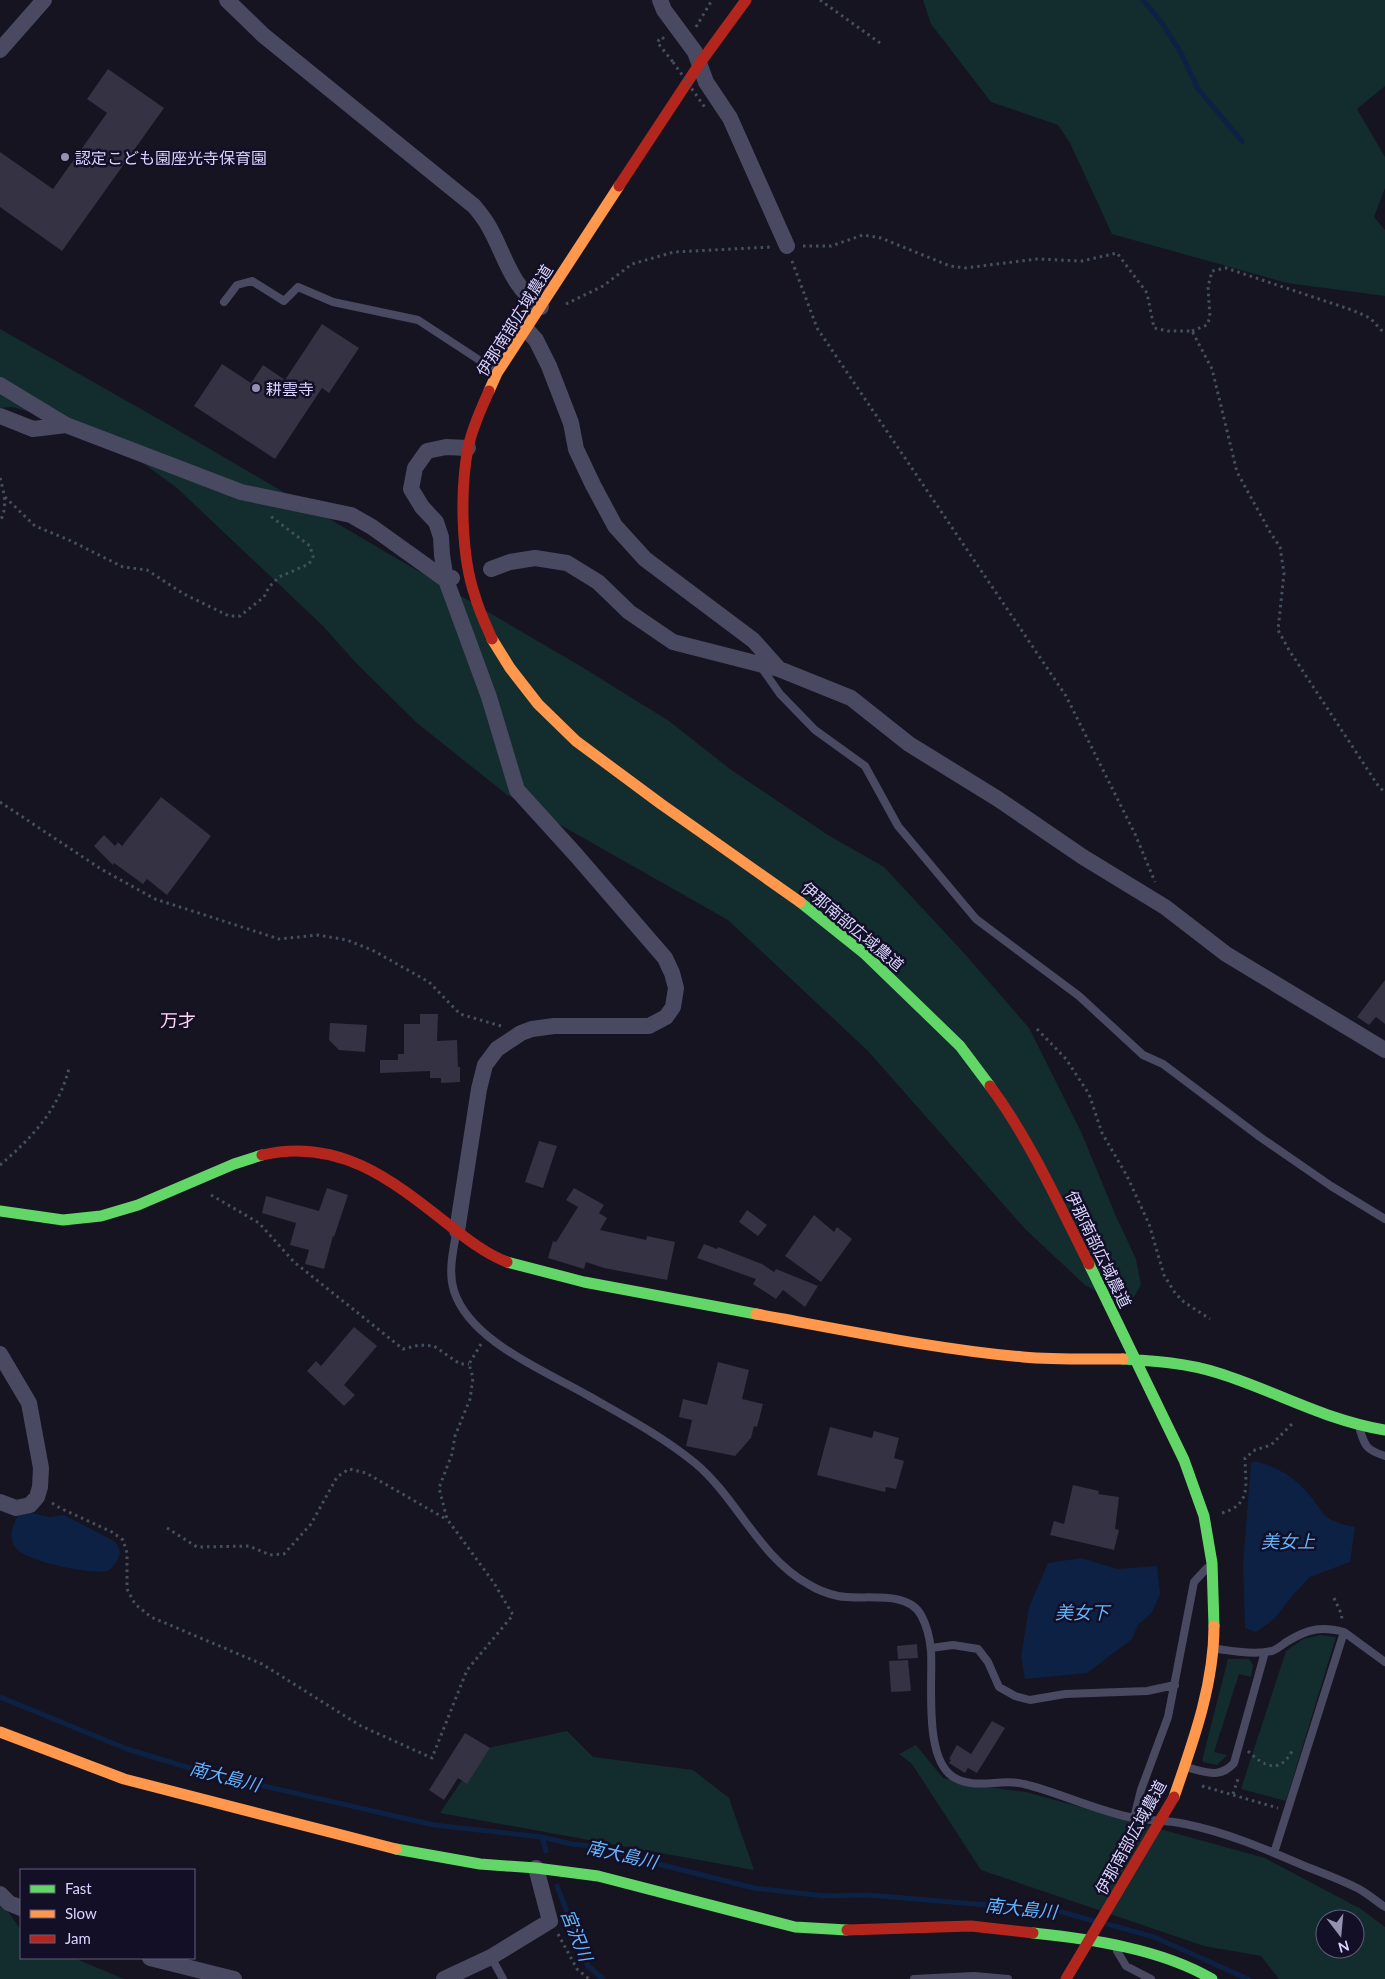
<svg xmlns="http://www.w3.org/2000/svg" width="1385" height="1979" viewBox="0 0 1385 1979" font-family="Lato,'Noto Sans JP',sans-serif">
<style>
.green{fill:#132c2d;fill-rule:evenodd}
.water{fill:#0d2144}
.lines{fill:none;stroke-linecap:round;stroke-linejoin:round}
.stream{stroke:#0d2144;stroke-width:5}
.building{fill:#343243}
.path{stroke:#44505f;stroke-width:3;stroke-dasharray:2.5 4;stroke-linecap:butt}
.lane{stroke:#4a4962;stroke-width:8}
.street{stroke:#4a4962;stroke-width:16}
.fast{stroke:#63d668;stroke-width:11}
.slow{stroke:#ff974d;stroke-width:11}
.jam{stroke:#b3261e;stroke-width:11}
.path-bridge{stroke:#44505f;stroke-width:3;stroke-dasharray:2.5 4;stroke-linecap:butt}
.jam-bridge{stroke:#b3261e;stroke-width:11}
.poi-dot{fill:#9591b1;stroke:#130f26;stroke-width:2}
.labels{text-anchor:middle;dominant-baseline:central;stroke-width:5;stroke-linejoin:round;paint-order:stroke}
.poi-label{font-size:16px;fill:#d9d4ff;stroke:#130f26;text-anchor:start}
.street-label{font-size:16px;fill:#d9d4ff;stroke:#130f26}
.neighbourhood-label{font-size:18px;fill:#ffd6f0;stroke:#130f26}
.water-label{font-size:18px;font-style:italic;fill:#62b6ff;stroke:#130f26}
</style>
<rect width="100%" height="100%" fill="#161421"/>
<path class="green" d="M 923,0 L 1385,0 L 1385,86 L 1357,109 L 1385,157 L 1385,188 L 1374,217 L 1385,230 L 1385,296 L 1287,283 L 1112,234 L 1070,143 L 1058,125 L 991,102 L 931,24 Z
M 0,329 L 169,425 L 582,667 L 669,721 L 730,769 L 828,835 L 884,867 L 964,953 L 1029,1028 L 1082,1134 L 1115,1214 L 1136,1259 L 1141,1285 L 1132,1300 L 1117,1302 L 1085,1285 L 1025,1229 L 868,1051 L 728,920 L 506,794 L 417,723 L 356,663 L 323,626 L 177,488 L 98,430 L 12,407 L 0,408 Z
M 1320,1635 L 1336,1637 L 1286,1801 L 1241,1789 L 1286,1651 L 1303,1639 Z
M 1228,1659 L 1249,1659 L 1253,1665 L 1251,1677 L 1239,1674 L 1214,1752 L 1227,1755 L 1217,1765 L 1203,1762 L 1203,1757 Z
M 567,1731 L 593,1757 L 693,1770 L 729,1798 L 754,1870 L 440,1813 L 483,1749 Z
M 916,1745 L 943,1778 L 972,1785 L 1026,1792 L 1265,1858 L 1361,1909 L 1385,1927 L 1385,1979 L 1279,1979 L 1261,1956 L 1204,1946 L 981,1870 L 912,1764 L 899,1754 ZM 1325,1919 L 1355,1919 L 1355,1949 L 1325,1949 Z
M 0,1900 L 21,1930 L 21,1958 L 74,1958 L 124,1979 L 0,1979 Z"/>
<path class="water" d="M 1255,1461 C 1275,1467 1288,1473 1303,1488 C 1326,1511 1317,1520 1355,1527 L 1350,1562 L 1310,1577 L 1293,1595 L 1274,1619 L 1256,1632 L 1245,1628 L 1243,1565 L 1251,1463 Z
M 27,1512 L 49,1517 L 64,1515 L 114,1541 C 125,1551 118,1563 108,1571 C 91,1575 24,1561 15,1547 C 8,1536 13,1525 18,1515 Z
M 1081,1558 L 1117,1569 L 1157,1566 L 1160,1594 L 1152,1612 L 1138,1625 L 1132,1639 L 1087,1673 L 1025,1679 L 1021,1657 L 1029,1607 L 1048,1563 Z"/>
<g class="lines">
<path class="stream" d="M 1143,0 L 1162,23 L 1181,53 L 1198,89 L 1242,141
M 0,1697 L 127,1749 L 203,1772 L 434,1825 L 542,1837 L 571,1844 L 602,1847 L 650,1862 L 754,1888 L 824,1896 L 868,1895 L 1058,1911 L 1094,1921
M 542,1837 L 546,1851
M 557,1886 L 588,1966 L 603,1979
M 1107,1924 L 1154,1937 L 1248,1979"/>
</g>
<path class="building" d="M 108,69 L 164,108 L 62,251 L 0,207 L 0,152 L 53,189 L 107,113 L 87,99 Z
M 322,324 L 359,348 L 329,393 L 322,388 L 275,459 L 194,406 L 222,364 L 251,383 L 263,365 L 285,380 Z
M 161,797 L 211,836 L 167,895 L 147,879 L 143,884 L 114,863 L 113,865 L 94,846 L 104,835 L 115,846 L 118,842 L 122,846 Z
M 1385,980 L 1385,1024 L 1376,1017 L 1369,1025 L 1357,1017 Z
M 420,1014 L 438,1014 L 437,1041 L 457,1040 L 458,1067 L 460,1067 L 460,1082 L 441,1083 L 441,1078 L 430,1078 L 430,1071 L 380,1073 L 380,1060 L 398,1060 L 398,1054 L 404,1054 L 404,1024 L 420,1024 Z
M 330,1023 L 367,1025 L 365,1052 L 339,1050 L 329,1040 Z
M 539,1141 L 557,1146 L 543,1188 L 525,1182 Z
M 327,1188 L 348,1195 L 334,1237 L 333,1236 L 324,1269 L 305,1264 L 309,1250 L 290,1245 L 296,1223 L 262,1213 L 266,1196 L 319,1211 Z
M 574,1188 L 604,1205 L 599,1213 L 607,1218 L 600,1230 L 646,1240 L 647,1236 L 675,1242 L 667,1280 L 604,1268 L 586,1262 L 584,1269 L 548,1258 L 553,1241 L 556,1242 L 578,1207 L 566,1200 Z
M 747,1210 L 767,1225 L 758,1236 L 739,1222 Z
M 814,1215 L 834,1232 L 837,1227 L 852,1239 L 821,1282 L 785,1256 Z
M 704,1244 L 717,1249 L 718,1247 L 762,1264 L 774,1272 L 776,1269 L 818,1286 L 805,1307 L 783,1290 L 776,1299 L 753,1284 L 756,1279 L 697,1258 Z
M 354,1327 L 377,1346 L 344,1385 L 355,1395 L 344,1406 L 307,1371 L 316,1361 L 321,1366 Z
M 718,1362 L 749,1370 L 742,1399 L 763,1404 L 757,1427 L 754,1426 L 751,1438 L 735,1456 L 686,1446 L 692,1420 L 679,1417 L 683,1399 L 707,1405 Z
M 830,1427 L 872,1438 L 874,1431 L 899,1438 L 894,1458 L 904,1461 L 896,1489 L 886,1487 L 885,1492 L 817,1475 Z
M 1073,1485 L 1099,1491 L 1098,1494 L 1119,1497 L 1115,1529 L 1119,1530 L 1114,1550 L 1050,1535 L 1054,1521 L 1064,1524 Z
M 917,1644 L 918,1658 L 898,1659 L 897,1646 Z
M 908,1660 L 911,1691 L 891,1692 L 889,1661 Z
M 992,1721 L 1005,1728 L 977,1773 L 968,1768 L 965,1773 L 949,1763 L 951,1760 L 949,1759 L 957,1745 L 971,1754 Z
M 465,1733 L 490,1748 L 467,1784 L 458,1778 L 444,1800 L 429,1790 Z"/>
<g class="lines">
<path class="path" d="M 820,0 L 880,43
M 696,27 L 712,0
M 664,39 L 662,37 L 657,42 L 673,62
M 803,246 L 831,246 L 863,235 L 881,238 L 950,266 L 965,268 L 1037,259 L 1082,261 L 1117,253 L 1147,293 L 1154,328 L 1168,331 L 1192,331 L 1212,369 L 1237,472 L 1270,532 L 1280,547 L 1284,573 L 1278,630 L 1289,650 L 1379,787 L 1385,792
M 792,261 L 817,328 L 1066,696 L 1135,834 L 1155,882
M 566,304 L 603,286 L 632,264 L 674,252 L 771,247
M 1192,331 L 1207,325 L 1210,317 L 1208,287 L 1212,271 L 1226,268 L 1352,310 L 1370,318 L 1385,334
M 0,478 C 4,492 8,508 0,521
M 5,497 L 35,526 L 69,540 L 123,567 L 147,570 L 184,594 L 229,616 L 240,616 L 264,597 L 269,587 L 279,577 L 309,564 L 313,557 L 310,546 L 269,515
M 0,802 L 101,869 L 155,899 L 279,939 L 318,935 L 347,940 L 374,951 L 429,982 L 460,1014 L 501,1026
M 1037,1029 L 1066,1059 L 1089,1094 L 1102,1133 L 1127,1176 L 1149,1224 L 1164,1275 L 1175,1293 L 1184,1302 L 1210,1319
M 0,1165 C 32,1138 59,1109 69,1068
M 211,1195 L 259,1223 L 294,1262 L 403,1349 L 419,1345 L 434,1346 L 460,1364 L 469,1364
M 52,1503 L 60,1508 L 112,1532 L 123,1540 L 127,1553 L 127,1589 L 135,1604 L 151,1617 L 262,1664 L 361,1726 L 432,1758 L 467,1670 L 513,1615 L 494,1583 L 447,1519 L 439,1488 L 452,1454 L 455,1436 L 470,1399 L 473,1378 L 469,1364 L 481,1344
M 1222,1513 C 1253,1504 1245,1483 1245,1458 L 1255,1450 L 1271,1445 L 1293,1423
M 167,1528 L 197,1547 L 249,1546 L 270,1555 L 284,1554 L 311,1524 L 337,1477 L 349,1469 L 366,1473 L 446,1519
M 1334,1598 L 1341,1613 L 1342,1619
M 1248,1751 C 1264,1767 1280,1774 1292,1751
M 1202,1786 L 1278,1808
M 1233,1794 L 1239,1776
M 558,1934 L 577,1969 L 589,1979"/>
<path class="lane" d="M 224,302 L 237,285 L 252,281 L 284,301 L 298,287 L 333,302 L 418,320 L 496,371
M 761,667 L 780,694 L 815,730 L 865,766 L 898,826 L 976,919 L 1079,996 L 1143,1055 L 1163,1064 L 1260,1137 L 1331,1186 L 1385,1219
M 456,1234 C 453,1252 448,1272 454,1291 C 470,1341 545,1371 587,1395 C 624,1416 662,1436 695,1463 C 737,1498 759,1557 808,1584 C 816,1589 829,1594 838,1596 C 862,1601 907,1589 921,1615 C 927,1626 930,1639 931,1651 C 933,1683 923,1761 955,1778 C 977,1790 1002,1778 1024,1784 C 1061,1793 1096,1811 1134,1818 C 1151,1821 1169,1820 1185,1824 C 1225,1832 1263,1848 1300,1864 C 1319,1872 1340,1879 1359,1889 C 1368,1894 1376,1901 1385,1907
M 1360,1430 C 1365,1447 1367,1450 1385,1456
M 931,1648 L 953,1645 L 978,1649 L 988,1662 L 999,1687 L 1015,1696 L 1030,1700 L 1065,1694 L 1147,1691 L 1175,1685
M 1217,1649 C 1234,1651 1254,1655 1272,1651 C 1278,1649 1283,1644 1288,1641 C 1308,1629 1321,1626 1344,1632
M 1185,1767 C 1204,1771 1219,1780 1234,1763 L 1265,1652
M 1134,1818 L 1141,1790 L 1168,1717 L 1194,1582 L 1207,1568
M 1274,1853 L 1344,1632 L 1385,1662
M 1117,1951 L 1126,1966 L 1151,1979
M 491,1957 L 503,1979
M 914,1979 L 974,1976 L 1008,1979"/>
<path class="street" d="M 227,0 L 263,35 L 474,206 C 479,212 484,218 488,225 C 506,256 509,284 541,307
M 660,0 L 664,10 L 695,52 L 706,82 L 730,118 L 787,246
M 0,50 L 44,0
M 526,329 L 536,340 L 549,366 L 571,423 L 576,449 L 593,485 L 615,526 L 645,559 L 753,640 L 779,669
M 0,385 L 66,425 L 241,492 L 351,515 L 372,527 L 446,580 L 452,578
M 0,416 L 33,429 L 66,425
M 491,569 L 510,562 L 535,558 L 567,563 L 598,582 L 629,612 L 673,642 L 779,669 L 851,698 L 909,744 L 998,799 L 1083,857 L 1165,907 L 1226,954 L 1385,1050
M 457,1231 L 479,1089 L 485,1065 L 497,1049 L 521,1033 L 532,1029 L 554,1026 L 649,1026 L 666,1017 L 673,1007 L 676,988 L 672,973 L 665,958 L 576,855 L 517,790 L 489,697 L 446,580 L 442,555 L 441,537 L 436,522 L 422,507 L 411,489 L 415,468 L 427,451 L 446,447 L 468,448
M 0,1354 L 29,1403 L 41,1468 L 40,1487 L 37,1497 L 30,1505 L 16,1508 L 0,1502
M 0,1894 L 9,1903 L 21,1908
M 150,1958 L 234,1979
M 444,1979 L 491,1957 L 550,1921 L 536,1868"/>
<path class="fast" d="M 800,902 L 865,954 L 960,1046 L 990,1086
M 0,1211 L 63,1220 L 101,1216 L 138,1205 L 234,1164 L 262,1155
M 507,1262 L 584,1282 L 756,1314
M 1089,1264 L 1184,1460 L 1204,1516 L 1212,1563 L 1214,1626
M 1123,1359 C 1155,1361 1187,1363 1218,1373 C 1276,1391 1324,1420 1385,1430
M 396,1849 L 480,1864 L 536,1868 L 598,1876 L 795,1927 L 847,1930
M 1033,1933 C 1091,1939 1161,1949 1212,1979"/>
<path class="slow" d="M 489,391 L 497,373 L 619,186
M 492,639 L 510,668 L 538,704 L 576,741 L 661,804 L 800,902
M 756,1314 C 845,1330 934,1349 1023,1357 C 1056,1360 1090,1359 1123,1359
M 0,1732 L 124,1779 L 396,1849
M 1174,1797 C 1193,1742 1214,1685 1214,1626"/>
<path class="jam" d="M 619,186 L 700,63 L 746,0
M 489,391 C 481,409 472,428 468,448 C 460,490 461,556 475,596 C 479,611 486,625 492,639
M 990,1086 C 1030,1140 1058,1203 1089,1264
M 262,1155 C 339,1137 392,1180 449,1225 C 467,1239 486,1254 507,1262
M 847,1930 L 971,1926 L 1033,1933"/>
<path class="path-bridge" d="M 673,62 L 706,109"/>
<path class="jam-bridge" d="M 1066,1979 L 1174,1797"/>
</g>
<g class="poi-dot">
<circle cx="65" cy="157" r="5"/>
<circle cx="256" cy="388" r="5"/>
</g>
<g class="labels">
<g class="poi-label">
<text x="75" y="157">認定こども園座光寺保育園</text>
<text x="266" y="388">耕雲寺</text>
</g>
<g class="street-label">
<text transform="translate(514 320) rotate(-58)">伊那南部広域農道</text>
<text transform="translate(853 926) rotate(40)">伊那南部広域農道</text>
<text transform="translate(1099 1249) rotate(64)">伊那南部広域農道</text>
<text transform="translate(1130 1837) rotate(-61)">伊那南部広域農道</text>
</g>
<g class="neighbourhood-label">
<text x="178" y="1020">万才</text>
</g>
<g class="water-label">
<text x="1288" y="1541">美女上</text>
<text x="1082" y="1612">美女下</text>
<text transform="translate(225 1776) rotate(14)">南大島川</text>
<text transform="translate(622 1854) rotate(13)">南大島川</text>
<text transform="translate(1021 1908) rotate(6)">南大島川</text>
<text transform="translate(577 1935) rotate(68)">宮沢川</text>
</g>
</g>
<rect x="20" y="1869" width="175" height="90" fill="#130f26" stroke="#625e7d"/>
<rect x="30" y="1885" width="25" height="8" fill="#63d668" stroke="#625e7d"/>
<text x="65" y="1894" font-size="15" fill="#d9d4ff">Fast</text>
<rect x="30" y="1910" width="25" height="8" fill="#ff974d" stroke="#625e7d"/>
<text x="65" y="1919" font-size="15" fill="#d9d4ff">Slow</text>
<rect x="30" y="1935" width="25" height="8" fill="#b3261e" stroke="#625e7d"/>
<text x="65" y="1944" font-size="15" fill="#d9d4ff">Jam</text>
<g transform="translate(1340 1934) rotate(164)"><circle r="24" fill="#130f26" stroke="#625e7d"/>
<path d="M0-4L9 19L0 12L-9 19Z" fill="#9591b1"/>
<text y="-8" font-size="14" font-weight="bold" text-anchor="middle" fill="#d9d4ff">N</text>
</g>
</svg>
